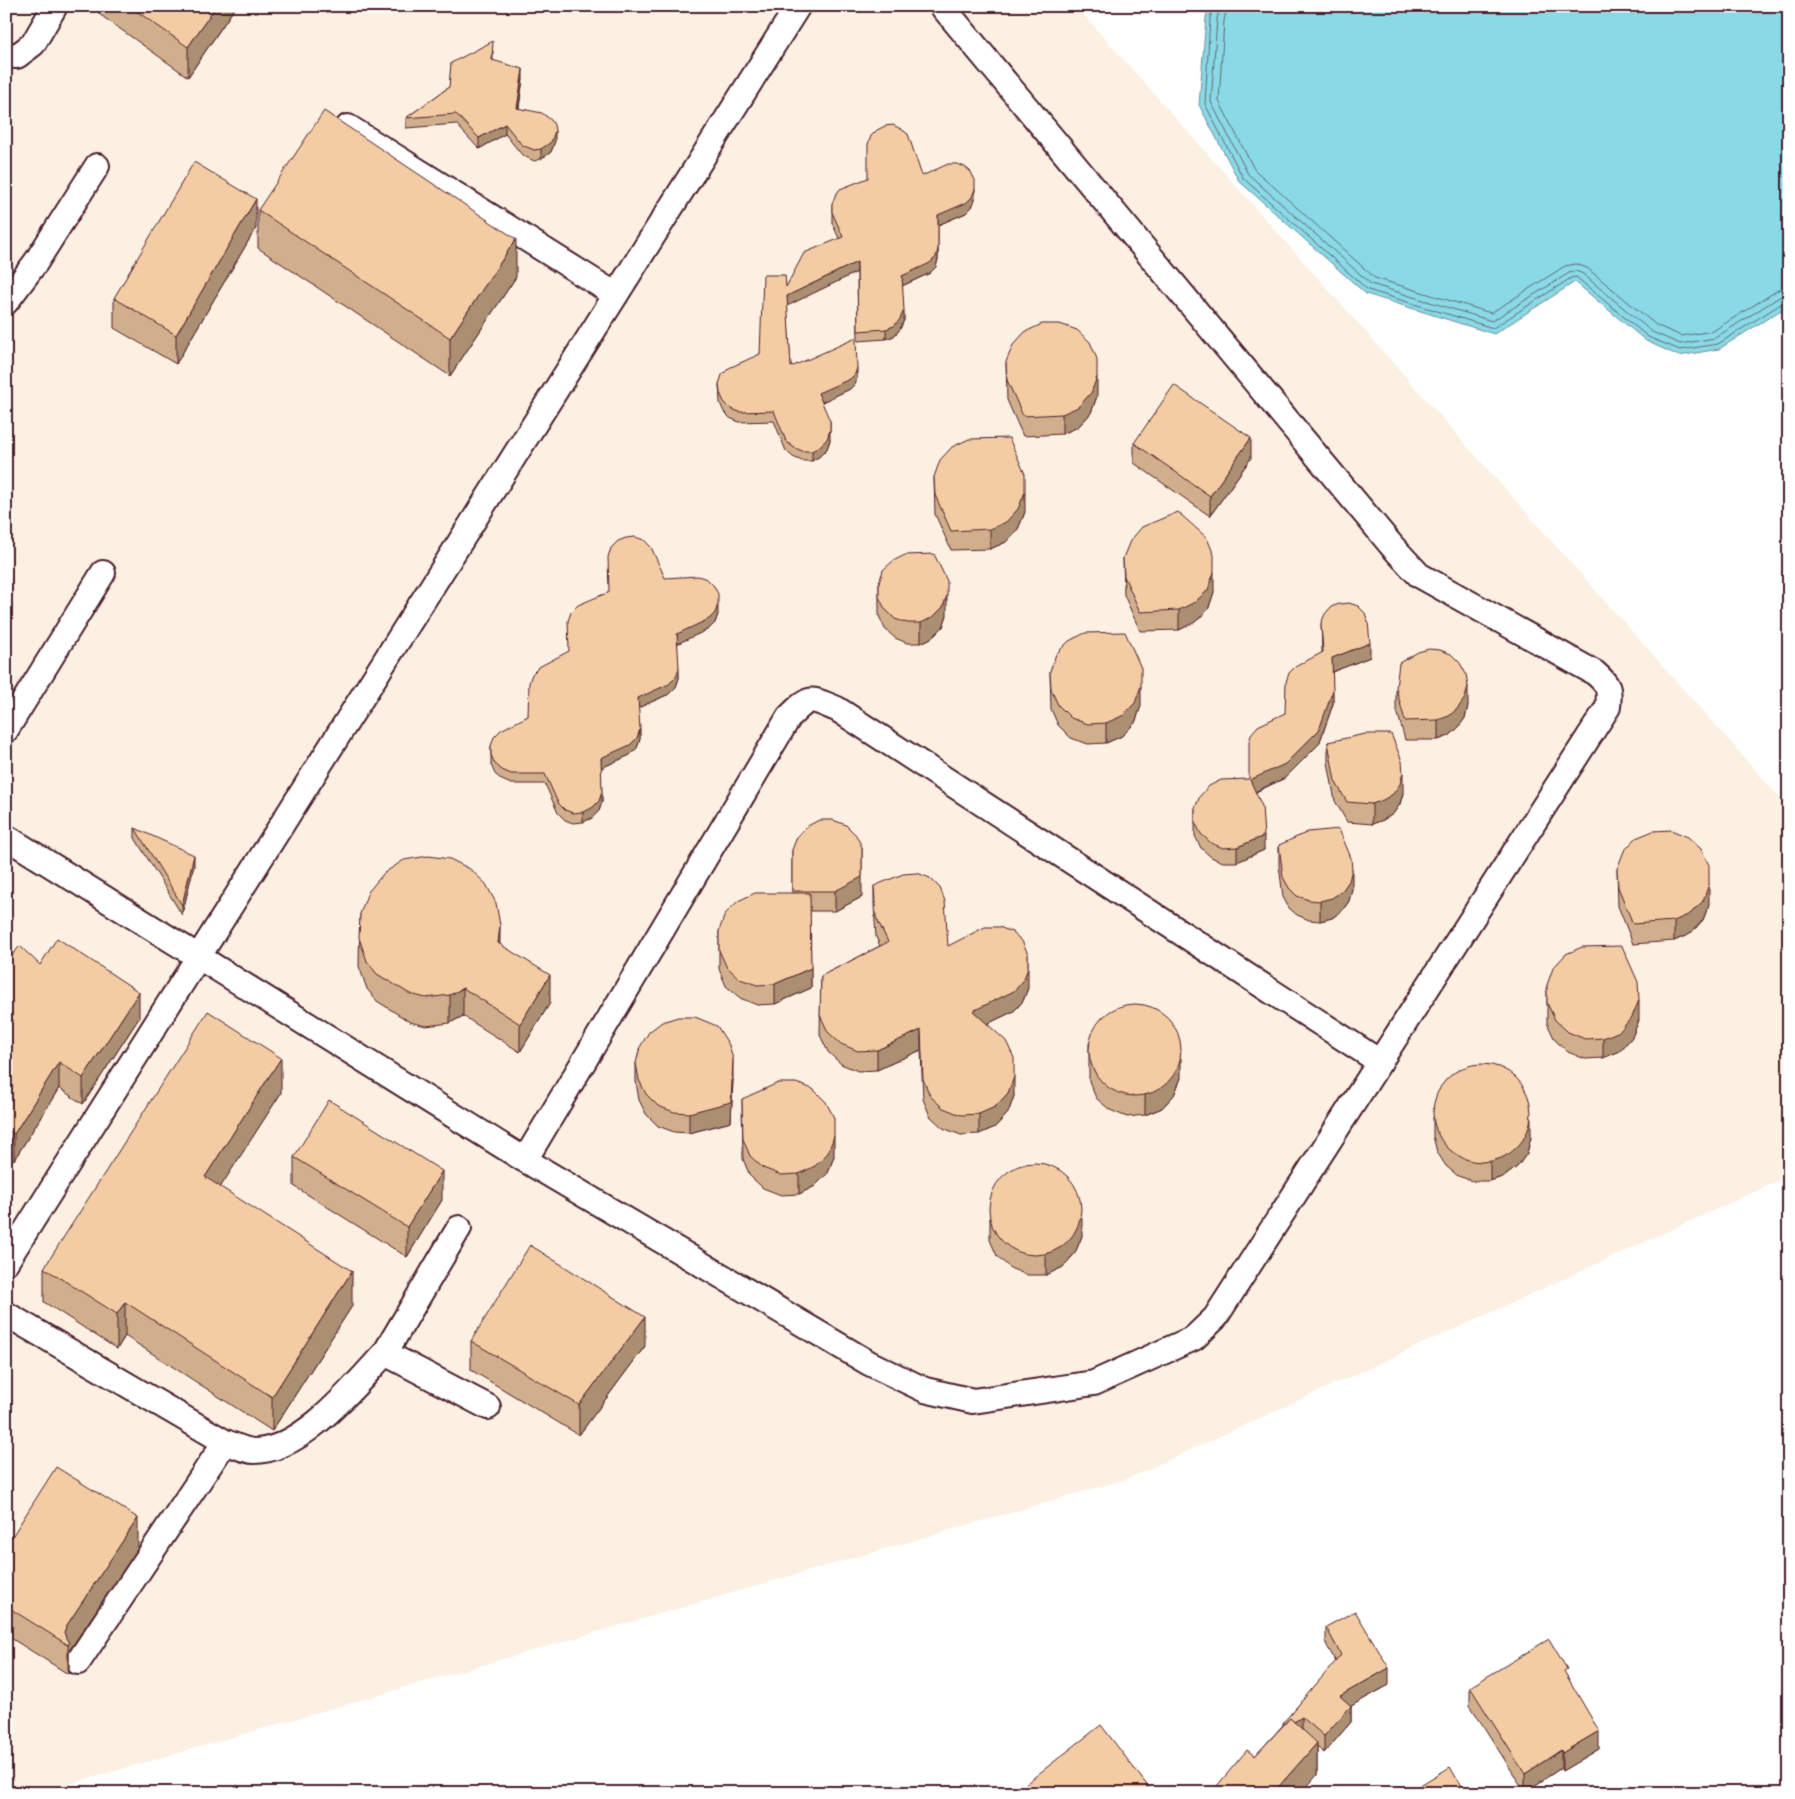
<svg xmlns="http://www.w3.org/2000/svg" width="1795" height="1799" viewBox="0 0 1795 1799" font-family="Pangolin,sans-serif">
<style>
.built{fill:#fcf0e3}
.water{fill:#89d9e6;stroke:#708f9b}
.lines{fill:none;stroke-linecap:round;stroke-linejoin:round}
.shore{stroke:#636976;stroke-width:1}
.service-casing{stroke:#4a1f2b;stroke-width:28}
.service{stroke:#fff;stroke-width:24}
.wall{fill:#d2af8c;stroke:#4a1f2b}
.shaded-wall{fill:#ab8f72;stroke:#4a1f2b}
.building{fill:#f4cca3;stroke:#4a1f2b}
</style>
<rect width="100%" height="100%" fill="#fff"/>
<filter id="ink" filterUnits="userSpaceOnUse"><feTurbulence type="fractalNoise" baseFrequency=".02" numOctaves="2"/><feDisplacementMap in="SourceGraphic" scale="10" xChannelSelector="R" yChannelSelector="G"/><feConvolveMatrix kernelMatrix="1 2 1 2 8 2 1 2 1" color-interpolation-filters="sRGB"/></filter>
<g filter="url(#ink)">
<path class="built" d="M 6,6 L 1076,6 L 1789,808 L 1789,1176 L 1127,1479 L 39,1793 L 6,1793 Z"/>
<path class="water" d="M 1209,6 L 1789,6 L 1789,305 L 1719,349 L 1679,356 L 1646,341 L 1575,282 L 1494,334 L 1366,294 L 1239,181 L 1199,105 L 1206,17 Z"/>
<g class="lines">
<path class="shore" d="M 1213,6 L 1210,18 L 1205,104 L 1243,178 L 1368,290 L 1493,328 L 1571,278 L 1576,277 L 1648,337 L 1680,350 L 1718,344 L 1784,302 L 1789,301
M 1220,6 L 1217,19 L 1211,102 L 1248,174 L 1371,284 L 1492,321 L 1569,273 L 1576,271 L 1583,274 L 1652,332 L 1680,344 L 1715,338 L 1781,296 L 1789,295
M 1227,6 L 1224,21 L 1219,101 L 1254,169 L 1375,278 L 1491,313 L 1565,266 L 1576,264 L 1587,268 L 1656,325 L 1681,336 L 1713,331 L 1778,290 L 1789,287"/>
<defs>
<path id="service" d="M 6,55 L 17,56 L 33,44 L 55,6
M 348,127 L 616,295
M 6,302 L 36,262 L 97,166
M 6,730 L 103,573
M 6,837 L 525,1160 L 869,1363 L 925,1390 L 973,1401 L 1094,1383 L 1194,1338 L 1215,1318 L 1608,707 C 1610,689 1609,685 1595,673 L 1419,575 L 1392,546 L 942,6
M 525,1160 L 789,717 C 811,695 809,698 837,709 L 1380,1062
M 6,1262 L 798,6
M 6,1314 L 225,1442 C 234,1445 245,1451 254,1451 C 303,1451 355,1385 385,1353 L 488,1407
M 385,1353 L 459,1228
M 78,1662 L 225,1442"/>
</defs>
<use href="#service" class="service-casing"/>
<use href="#service" class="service"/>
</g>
<path class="wall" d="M 99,6 L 236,6 L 188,77 L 99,14 Z
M 493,51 L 493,60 L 523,79 L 519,108 L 555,141 L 551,152 L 541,159 L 534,161 L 522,155 L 505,134 L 479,149 L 456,124 L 406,128 L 406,118 L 449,87 Z
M 922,176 L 975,199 L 972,207 L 966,213 L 938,225 L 938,259 L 936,267 L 930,273 L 902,286 L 904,320 L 900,329 L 894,336 L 886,339 L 858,341 L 857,272 L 787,305 L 791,367 L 857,378 L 855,384 L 850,389 L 822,402 L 830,440 L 827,449 L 820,456 L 812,461 L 802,461 L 793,457 L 786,451 L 774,421 L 739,422 L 730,418 L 724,412 L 720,403 L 719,384 L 760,354 L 786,287 L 839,238 L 832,223 L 832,204 Z
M 258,210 L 516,277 L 450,376 L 258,248 Z
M 256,228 L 176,364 L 114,328 L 114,298 Z
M 1006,362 L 1097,396 L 1091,413 L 1078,427 L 1062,434 L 1023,436 L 1007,400 Z
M 1134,443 L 1251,458 L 1210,516 L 1134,463 Z
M 934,477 L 1025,512 L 1018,529 L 1006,542 L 990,549 L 951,550 L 935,514 Z
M 1123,558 L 1214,592 L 1208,610 L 1195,622 L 1179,630 L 1140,631 L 1124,595 Z
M 665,578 L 718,614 L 715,623 L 709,629 L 677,643 L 679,678 L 676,687 L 669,694 L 638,708 L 640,739 L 637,748 L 630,755 L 601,768 L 602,802 L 599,811 L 592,818 L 583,822 L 573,823 L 565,820 L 558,813 L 545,784 L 511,784 L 502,780 L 495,774 L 491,765 L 491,746 L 528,716 L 569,651 Z
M 879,583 L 947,615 L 943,627 L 933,637 L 921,643 L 907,643 L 895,638 L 885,629 L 879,616 Z
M 1321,623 L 1370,657 L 1332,672 L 1333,704 L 1319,744 L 1285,778 L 1256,792 L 1264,850 L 1237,862 L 1223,862 L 1211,857 L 1201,848 L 1195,836 L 1195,808 L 1249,779 L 1285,713 L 1322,653 Z
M 1050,671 L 1141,706 L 1135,723 L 1122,736 L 1106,743 L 1088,744 L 1071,738 L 1058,725 L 1051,709 Z
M 1396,688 L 1468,706 L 1465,718 L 1458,728 L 1449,736 L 1438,740 L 1405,740 L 1396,707 Z
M 1328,742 L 1403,793 L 1400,804 L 1393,814 L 1383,820 L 1372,824 L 1347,822 L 1335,801 L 1328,762 Z
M 135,828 L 194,865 L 182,915 L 135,838 Z
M 1279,845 L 1352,889 L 1349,901 L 1342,911 L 1332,918 L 1320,921 L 1309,920 L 1297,915 L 1289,908 L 1283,897 L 1279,865 Z
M 792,850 L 862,897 L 835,911 L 810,911 L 811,988 L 775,1004 L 757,1005 L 740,998 L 726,986 L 719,969 L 719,931 L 792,893 Z
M 1617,869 L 1709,904 L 1703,920 L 1690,934 L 1674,941 L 1633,944 L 1618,906 Z
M 874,886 L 948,946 L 1028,988 L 1023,1001 L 1014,1011 L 987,1024 L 1014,1096 L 1008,1113 L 995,1127 L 979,1134 L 961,1135 L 943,1128 L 930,1116 L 923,1099 L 921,1050 L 877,1070 L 858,1071 L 841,1064 L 828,1052 L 820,1035 L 821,976 L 880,946 L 876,937 L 874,906 Z
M 360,914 L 500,944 L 550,1003 L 520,1052 L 463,1016 L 450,1023 L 426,1026 L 410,1022 L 377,1001 L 367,989 L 359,966 Z
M 6,962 L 40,965 L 139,1018 L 83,1104 L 59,1088 L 14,1160 L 10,1157 Z
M 1547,985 L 1639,1020 L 1632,1037 L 1620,1051 L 1603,1058 L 1585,1059 L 1568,1052 L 1555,1040 L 1547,1023 Z
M 1089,1043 L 1181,1078 L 1174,1095 L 1162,1108 L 1145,1115 L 1127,1117 L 1110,1110 L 1096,1098 L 1089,1081 Z
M 636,1063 L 733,1079 L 731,1122 L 689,1133 L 674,1132 L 658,1126 L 646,1114 L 639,1100 L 636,1082 Z
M 281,1093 L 220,1187 L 352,1306 L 272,1431 L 125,1336 L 117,1349 L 44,1302 L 44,1268 Z
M 742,1099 L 834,1156 L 828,1173 L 815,1186 L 799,1194 L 781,1195 L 763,1188 L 750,1176 L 743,1159 Z
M 1433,1117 L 1531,1137 L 1527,1153 L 1518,1166 L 1505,1176 L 1490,1181 L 1473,1181 L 1458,1176 L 1446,1166 L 1437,1152 L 1433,1136 Z
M 294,1157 L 442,1200 L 407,1257 L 294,1186 Z
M 990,1201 L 1082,1236 L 1075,1253 L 1063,1267 L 1046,1275 L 1027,1275 L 1010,1268 L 997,1256 L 990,1240 Z
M 471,1341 L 645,1346 L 579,1435 L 471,1370 Z
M 6,1546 L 138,1548 L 69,1651 L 69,1672 L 68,1674 L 6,1635 Z
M 1326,1627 L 1389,1685 L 1351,1706 L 1351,1722 L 1324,1753 L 1317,1747 L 1317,1775 L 1211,1793 L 1255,1756 L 1283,1725 L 1283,1723 L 1336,1662 L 1326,1644 Z
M 1567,1676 L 1599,1749 L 1562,1771 L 1561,1768 L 1525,1792 L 1470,1705 L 1470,1687 Z"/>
<path class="shaded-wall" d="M 216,6 L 236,6 L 188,77 L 188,47 Z
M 593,6 L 598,6 L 593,11 Z
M 523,69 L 523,79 L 517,118 L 517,108 Z
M 505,124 L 505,134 L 479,149 L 479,138 Z
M 555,131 L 555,141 L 551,152 L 541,159 L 541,149 Z
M 975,189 L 975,199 L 972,207 L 966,213 L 938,225 L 938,215 Z
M 256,199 L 256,228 L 176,364 L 176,335 Z
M 516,239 L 516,277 L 450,376 L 450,338 Z
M 938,249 L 938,259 L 936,267 L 930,273 L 902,286 L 902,276 Z
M 857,262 L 857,272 L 787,306 L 787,296 Z
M 904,310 L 904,320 L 900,329 L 894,336 L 886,339 L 886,329 Z
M 857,368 L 857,378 L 855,384 L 850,389 L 818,404 L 818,393 Z
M 1097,377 L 1097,396 L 1091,413 L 1078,427 L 1062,434 L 1062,414 Z
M 830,421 L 830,440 L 827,449 L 820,456 L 812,461 L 812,451 Z
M 1251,438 L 1251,458 L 1210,516 L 1210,496 Z
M 1025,492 L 1025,512 L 1018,529 L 1006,542 L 990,549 L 990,529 Z
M 1214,572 L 1214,592 L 1208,610 L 1195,622 L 1179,630 L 1179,610 Z
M 947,595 L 947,615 L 943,627 L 933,637 L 921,643 L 921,623 Z
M 718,604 L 718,614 L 715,623 L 709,629 L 677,644 L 677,634 Z
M 1370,643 L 1370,657 L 1332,672 L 1332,658 Z
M 679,668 L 679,678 L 676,687 L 669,694 L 638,708 L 638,698 Z
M 1141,686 L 1141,706 L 1135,723 L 1122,736 L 1106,743 L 1106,723 Z
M 1468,686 L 1468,706 L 1465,718 L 1458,728 L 1449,736 L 1438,740 L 1438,720 Z
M 1333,690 L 1333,704 L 1319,744 L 1285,778 L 1250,794 L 1250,780 Z
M 640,729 L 640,739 L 637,748 L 630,755 L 601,768 L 601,758 Z
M 1403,773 L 1403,793 L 1400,804 L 1393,814 L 1383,820 L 1372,824 L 1372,804 Z
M 602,792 L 602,802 L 599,811 L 592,818 L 583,822 L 583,812 Z
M 1264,836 L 1264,850 L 1237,862 L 1237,847 Z
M 862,847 L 862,897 L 835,911 L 835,891 Z
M 194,855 L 194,865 L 182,915 L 182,905 Z
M 1352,869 L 1352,889 L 1349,901 L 1342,911 L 1332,918 L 1320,921 L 1320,901 Z
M 1709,884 L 1709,904 L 1703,920 L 1690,934 L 1674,941 L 1674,921 Z
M 500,925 L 500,953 L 498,943 Z
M 1028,954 L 1028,988 L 1023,1001 L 1014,1011 L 973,1031 L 973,1011 Z
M 811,968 L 811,988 L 775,1004 L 775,984 Z
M 550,975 L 550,1003 L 520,1052 L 520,1024 Z
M 463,988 L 463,1016 L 450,1023 L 450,995 Z
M 139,992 L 139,1018 L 83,1104 L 83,1078 Z
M 1639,1000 L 1639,1020 L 1632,1037 L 1620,1051 L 1603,1058 L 1603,1038 Z
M 921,1030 L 921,1050 L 877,1070 L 877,1050 Z
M 281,1058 L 281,1093 L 205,1211 L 205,1177 Z
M 1181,1058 L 1181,1078 L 1174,1095 L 1162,1108 L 1145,1115 L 1145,1096 Z
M 733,1059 L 733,1079 L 731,1122 L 689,1133 L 689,1113 Z
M 59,1062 L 59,1088 L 14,1160 L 14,1134 Z
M 1014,1077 L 1014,1096 L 1008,1113 L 995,1127 L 979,1134 L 979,1114 Z
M 1531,1117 L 1531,1137 L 1527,1153 L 1518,1166 L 1505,1176 L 1490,1181 L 1490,1162 Z
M 10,1131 L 10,1157 L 6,1164 L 6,1138 Z
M 834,1136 L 834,1156 L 828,1173 L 815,1186 L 799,1194 L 799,1174 Z
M 442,1171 L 442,1200 L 407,1257 L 407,1227 Z
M 1082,1217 L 1082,1236 L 1075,1253 L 1063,1267 L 1046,1275 L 1046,1255 Z
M 352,1271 L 352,1306 L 272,1431 L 272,1397 Z
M 125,1302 L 125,1336 L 117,1349 L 117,1314 Z
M 645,1317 L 645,1346 L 579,1435 L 579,1405 Z
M 138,1518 L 138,1548 L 69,1651 L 69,1672 L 68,1674 L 68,1645 L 64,1643 L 64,1632 L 67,1625 Z
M 1389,1668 L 1389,1685 L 1351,1706 L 1351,1722 L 1324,1753 L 1324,1736 L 1340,1696 Z
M 1302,1717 L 1302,1734 L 1285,1727 Z
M 1599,1731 L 1599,1749 L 1562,1771 L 1562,1753 Z
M 1317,1743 L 1317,1775 L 1302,1793 L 1273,1793 Z
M 1561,1750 L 1561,1768 L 1525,1792 L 1525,1774 Z"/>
<path class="building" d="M 129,6 L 216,6 L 188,47 Z
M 493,41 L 492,60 L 523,69 L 517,108 L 542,113 L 551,120 L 554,125 L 555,131 L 551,142 L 541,149 L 534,150 L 522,145 L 505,124 L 479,138 L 456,114 L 406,118 L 449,87 L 451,63 Z
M 324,111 L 516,239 L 450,338 L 258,210 Z
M 893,125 L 901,129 L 908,134 L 922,176 L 948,164 L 957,164 L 965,167 L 971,172 L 975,180 L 975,189 L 972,197 L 966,203 L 938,215 L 938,249 L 936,257 L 930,263 L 902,276 L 904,310 L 900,319 L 894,326 L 886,329 L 858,331 L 857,262 L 787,296 L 791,367 L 856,338 L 857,368 L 855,374 L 850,379 L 818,393 L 830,421 L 830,430 L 827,439 L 820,446 L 812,451 L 802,451 L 793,447 L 786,441 L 774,411 L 739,412 L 730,408 L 724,402 L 720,393 L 719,384 L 722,375 L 729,368 L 760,354 L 763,275 L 785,275 L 786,287 L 804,253 L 843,237 L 832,212 L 832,204 L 835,196 L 840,189 L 868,178 L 868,144 L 871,136 L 877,130 L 885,126 Z
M 194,162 L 256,199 L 176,335 L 114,298 Z
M 1042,324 L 1060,324 L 1077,330 L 1090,342 L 1097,359 L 1097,377 L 1091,393 L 1078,407 L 1062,414 L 1023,416 L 1007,380 L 1006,362 L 1013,345 L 1025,332 Z
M 1174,385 L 1251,438 L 1210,496 L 1134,443 Z
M 1009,438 L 1025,474 L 1025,492 L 1018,509 L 1006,522 L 990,529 L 951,531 L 935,495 L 934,477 L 940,460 L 952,447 L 969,439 Z
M 1178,512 L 1207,538 L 1214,555 L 1214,572 L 1208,590 L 1195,602 L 1179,610 L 1140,612 L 1124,576 L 1123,558 L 1130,541 L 1142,527 Z
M 635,537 L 644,540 L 651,547 L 665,578 L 698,576 L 707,579 L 714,586 L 718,594 L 718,604 L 715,613 L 709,619 L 677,634 L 679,668 L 676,677 L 669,684 L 638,698 L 640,729 L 637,738 L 630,745 L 601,758 L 602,792 L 599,801 L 592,808 L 583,812 L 573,813 L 565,810 L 558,803 L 545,774 L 511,774 L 502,770 L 495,764 L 491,755 L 491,746 L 494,737 L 501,730 L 528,716 L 529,683 L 532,674 L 539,667 L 569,651 L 568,621 L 571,612 L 578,605 L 609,592 L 608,557 L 611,548 L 618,541 L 626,538 Z
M 934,554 L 947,581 L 947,595 L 943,607 L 933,617 L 921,623 L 907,623 L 895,619 L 885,609 L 879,597 L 879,583 L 883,570 L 893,561 L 905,555 Z
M 1349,603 L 1358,606 L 1365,613 L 1368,622 L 1370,643 L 1332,658 L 1333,690 L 1319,730 L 1285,764 L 1250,780 L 1262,806 L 1264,836 L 1237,847 L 1223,848 L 1211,843 L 1201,834 L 1195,822 L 1195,808 L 1200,796 L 1209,786 L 1221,780 L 1249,779 L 1249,741 L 1252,733 L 1258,726 L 1285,713 L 1286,682 L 1289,673 L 1295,667 L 1323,652 L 1321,623 L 1325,614 L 1331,607 L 1339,604 Z
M 1125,632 L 1141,668 L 1141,686 L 1135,703 L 1122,716 L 1106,723 L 1088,724 L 1071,718 L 1058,705 L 1051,689 L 1050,671 L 1056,654 L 1069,641 L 1085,633 Z
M 1429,649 L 1440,650 L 1451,654 L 1460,663 L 1466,674 L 1468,686 L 1465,698 L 1458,708 L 1449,716 L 1438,720 L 1405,721 L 1396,688 L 1399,663 L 1418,652 Z
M 1365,734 L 1391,734 L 1402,761 L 1403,773 L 1400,784 L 1393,794 L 1383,800 L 1372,804 L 1347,802 L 1335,781 L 1328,742 Z
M 819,820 L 833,820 L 846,825 L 856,835 L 862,847 L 862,877 L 835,891 L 792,891 L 792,850 L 797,837 L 806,827 Z
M 135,828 L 194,855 L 182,905 Z
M 1339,829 L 1351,858 L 1352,869 L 1349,881 L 1342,891 L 1332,898 L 1320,901 L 1309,900 L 1297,896 L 1289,888 L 1283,877 L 1279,845 L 1308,832 Z
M 1671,830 L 1688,837 L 1701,849 L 1709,865 L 1709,884 L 1703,901 L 1690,914 L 1674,921 L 1633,924 L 1618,887 L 1617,869 L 1624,851 L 1636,838 L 1653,831 Z
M 428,856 L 450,859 L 470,869 L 486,884 L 496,903 L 500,925 L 498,943 L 550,975 L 520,1024 L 463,988 L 450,995 L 426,998 L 410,994 L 377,974 L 367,961 L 359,938 L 360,914 L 368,892 L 384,873 L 404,860 Z
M 917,873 L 930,878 L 940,888 L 945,901 L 948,946 L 985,927 L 999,927 L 1012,932 L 1022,941 L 1028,954 L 1028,968 L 1023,981 L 1014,991 L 973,1011 L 1006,1041 L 1014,1058 L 1014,1077 L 1008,1093 L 995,1107 L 979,1114 L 961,1115 L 943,1108 L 930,1096 L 923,1079 L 921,1030 L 877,1050 L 858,1051 L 841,1044 L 828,1032 L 820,1015 L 821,976 L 888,942 L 876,917 L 874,886 L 903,874 Z
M 755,893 L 810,893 L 811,968 L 775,984 L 757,985 L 740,979 L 726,966 L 719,950 L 719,931 L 725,914 L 738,901 Z
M 57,938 L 139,992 L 83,1078 L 59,1062 L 14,1134 L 10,1131 L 6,1138 L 6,962 L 20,946 L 40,965 Z
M 1622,946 L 1638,982 L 1639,1000 L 1632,1017 L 1620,1031 L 1603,1038 L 1585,1039 L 1568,1032 L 1555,1020 L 1547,1003 L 1547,985 L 1553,968 L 1566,954 L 1582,947 Z
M1089 1050a46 46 0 1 1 92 0a46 46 0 1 1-92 0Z
M 208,1011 L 281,1058 L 205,1177 L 352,1271 L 272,1397 L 125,1302 L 117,1314 L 44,1268 Z
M 678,1017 L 695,1017 L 717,1026 L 729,1045 L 733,1059 L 731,1102 L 689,1113 L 674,1112 L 658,1106 L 646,1094 L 639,1080 L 636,1063 L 640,1047 L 649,1032 L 662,1022 Z
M1433 1113a49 49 0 1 1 98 0a49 49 0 1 1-98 0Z
M 778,1083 L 796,1083 L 813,1089 L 826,1102 L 834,1118 L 834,1136 L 828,1153 L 815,1166 L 799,1174 L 781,1175 L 763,1168 L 750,1156 L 743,1139 L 742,1099 Z
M 329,1100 L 442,1171 L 407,1227 L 294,1157 Z
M989 1209a46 46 0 1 1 92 0a46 46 0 1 1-92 0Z
M 530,1245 L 645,1317 L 579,1405 L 471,1341 Z
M 56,1467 L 138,1518 L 67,1625 L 64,1632 L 66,1638 L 69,1643 L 68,1645 L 6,1606 L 6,1546 Z
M 1355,1611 L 1389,1668 L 1340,1696 L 1351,1706 L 1324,1736 L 1302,1717 L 1294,1722 L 1290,1718 L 1284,1724 L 1283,1723 L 1341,1655 L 1326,1627 Z
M 1549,1639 L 1567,1669 L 1564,1671 L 1599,1731 L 1562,1753 L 1561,1750 L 1525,1774 L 1470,1687 Z
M 1290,1718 L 1317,1743 L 1273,1793 L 1206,1793 L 1208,1791 L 1211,1793 L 1247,1750 L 1255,1756 Z
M 1101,1725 L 1153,1793 L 1014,1793 Z
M 1450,1767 L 1465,1793 L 1407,1793 Z"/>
</g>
<rect width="1795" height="1799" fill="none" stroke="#fff" stroke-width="25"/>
<rect x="12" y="12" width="1770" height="1774" fill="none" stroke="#4a1f2b" stroke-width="2" filter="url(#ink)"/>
</svg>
